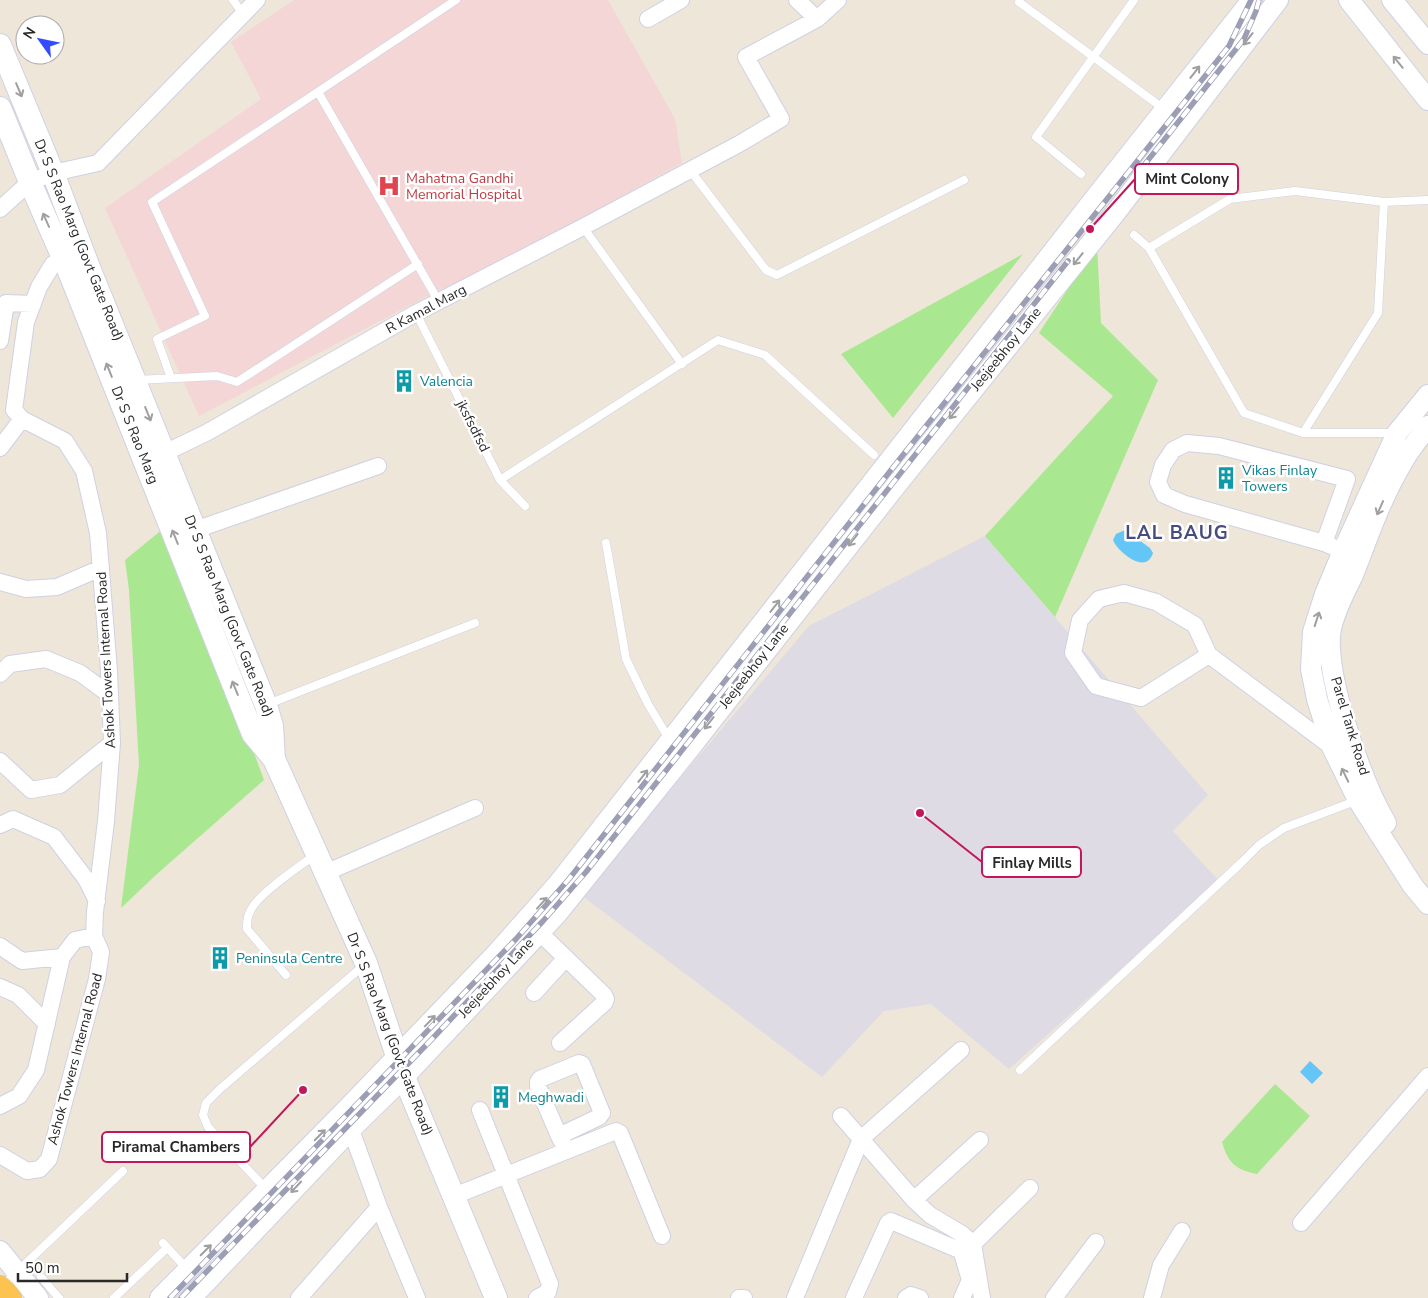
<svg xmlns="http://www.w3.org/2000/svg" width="1428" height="1298" viewBox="0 0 1428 1298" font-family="'Nunito Sans',sans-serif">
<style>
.industrial{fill:#dedbe4}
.medical{fill:#f4d6d6}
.green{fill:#a9e891}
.water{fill:#64c6f7}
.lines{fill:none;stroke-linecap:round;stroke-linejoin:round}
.service-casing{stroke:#cfd1e3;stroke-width:9}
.minor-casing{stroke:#cfd1e3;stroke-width:18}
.tertiary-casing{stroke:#cfd1e3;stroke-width:22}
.secondary-casing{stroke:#cfd1e3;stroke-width:24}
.trunk-casing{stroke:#c7c7c7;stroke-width:28}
.service{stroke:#fff;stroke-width:8}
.minor{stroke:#fff;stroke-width:16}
.tertiary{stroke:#fff;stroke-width:20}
.secondary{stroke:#fff;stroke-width:22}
.trunk{stroke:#fdc351;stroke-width:26}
.rail-casing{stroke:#9c9eb5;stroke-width:5.5}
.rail{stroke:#fff;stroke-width:4;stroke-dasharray:11;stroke-linecap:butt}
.oneway{stroke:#9f9f9f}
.labels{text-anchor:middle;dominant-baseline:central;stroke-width:5;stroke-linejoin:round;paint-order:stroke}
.health-label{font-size:14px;fill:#be3a42;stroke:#fff;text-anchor:start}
.street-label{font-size:14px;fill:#292929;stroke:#fff}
.culture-label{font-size:14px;fill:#0d838f;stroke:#fff;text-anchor:start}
.district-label{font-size:19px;font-weight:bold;letter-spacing:1px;fill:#464c7d;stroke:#fff}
.leader{fill:none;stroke:#c2185b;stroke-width:2}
.callout-dot{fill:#c2185b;stroke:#fff;stroke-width:2}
.callout{fill:#fff;stroke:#c2185b;stroke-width:2}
.callout-label{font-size:15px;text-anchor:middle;font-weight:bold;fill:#292929}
</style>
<rect width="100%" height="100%" fill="#ede6d9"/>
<path class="industrial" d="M 985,536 L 1208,795 L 1173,831 L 1219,881 L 1009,1069 L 931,1004 L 884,1011 L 822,1077 L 581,895 L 809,626 Z"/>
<path class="medical" d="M 294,0 L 608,0 L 675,119 L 682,163 L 486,270 L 437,291 L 199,416 L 105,208 L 261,99 L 231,42 Z"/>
<path class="green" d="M 1097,245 L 1101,323 L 1158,380 L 1055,617 L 985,536 L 1113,396 L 1039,333 Z
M 1023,254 L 893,418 L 841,354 Z
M 169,524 L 264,780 L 157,874 L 121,908 L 139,765 L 129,590 L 125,560 Z
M 1275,1084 L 1310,1116 L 1257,1174 C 1236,1170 1228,1163 1222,1142 Z"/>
<path class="water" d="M 1125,530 L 1150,548 L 1153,553 C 1146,576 1117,551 1113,540 L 1116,534 Z
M 1310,1061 L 1323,1073 L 1312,1084 L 1300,1072 Z"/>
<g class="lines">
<defs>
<path id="service" d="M 233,0 L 243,14
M 1019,2 L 1164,109
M 318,92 L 439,302
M 690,170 L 766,270 L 777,275 L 964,180
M 1081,174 L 1036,137 L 1134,0
M 1384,202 L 1428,200
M 583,227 L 682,364
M 1134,235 L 1149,248 L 1244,413 L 1303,433 L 1395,433
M 1149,248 L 1230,199 L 1295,191 L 1384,202 L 1378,313 L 1303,433
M 416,313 L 500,480 L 525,506
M 171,378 L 157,339 L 205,316 L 152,202 L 456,0
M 136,380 L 217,376 L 237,382 L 418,264
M 500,480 L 718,340 L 765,355 L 874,455
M 606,543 L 626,659 L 648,704 L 669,739
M 268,704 L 475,623
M 286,975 L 247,929 C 247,924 247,918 249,914 C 254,896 299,867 315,855
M 1020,1070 L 1242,862 L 1259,845 L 1284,828 L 1358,800
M 266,1189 L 208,1127 L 203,1115 L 206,1103 L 220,1089 L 363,966
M 163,1243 L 187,1269
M 41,1277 L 59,1298
M 1,1287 L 123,1171
M 114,1298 L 167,1248"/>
<path id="minor" d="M 648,19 L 681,0
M 817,19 L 838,0
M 0,209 L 30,182 L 53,173 L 98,163 L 257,0
M 0,341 L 6,303 L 33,304
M 0,448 L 22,419
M 154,458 L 206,433 L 416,313 L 583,227 L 739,144 L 781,119 L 746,57 L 817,19 L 797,0
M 195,530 L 378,466
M 1324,543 L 1347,479 L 1219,446 L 1187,443 L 1173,450 L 1163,465 L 1158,482 L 1164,495 L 1185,504 L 1324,543 L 1354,556
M 0,582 L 26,589 L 57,587 L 101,568
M 1209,655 L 1195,625 L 1156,602 L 1124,593 L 1099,599 L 1080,620 L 1073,653 L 1096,686 L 1141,698 L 1209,655 L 1332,747 L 1337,747
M 0,674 L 10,664 L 46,659 L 80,673 L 110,695
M 0,761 L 31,790 L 60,785 L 112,743
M 0,825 L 13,819 L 54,837 L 86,879 L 97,901
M 325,873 L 475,808
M 539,932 L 604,995 L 606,999 L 605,1002 L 560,1043
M 0,946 L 22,961 L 62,957
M 0,987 L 18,995 L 47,1024
M 534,993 L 566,958
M 0,1106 L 19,1096 L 36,1070 L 62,957 L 75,940 L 94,936
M 480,1110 L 550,1284 L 548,1292 L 537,1298
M 841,1116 L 914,1200 L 930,1215 L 962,1234 L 973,1244 L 982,1298
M 347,1119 L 379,1207 L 417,1298
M 559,1136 L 599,1117 L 602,1113 L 582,1064 L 579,1063 L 540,1079 L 538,1082 L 538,1087 L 559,1136 L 566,1150
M 0,1155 L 27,1171 L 40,1169 L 49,1159 L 97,979 L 101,952 L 94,936 L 95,912 L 106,821 L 112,743 L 109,671 L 98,533 L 84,471 L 65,441 L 22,419 L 14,410 L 26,322 L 39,287 L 53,264 L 64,259
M 454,1196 L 616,1131 L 620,1133 L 662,1236
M 914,1200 L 980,1140
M 1301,1223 L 1428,1076
M 973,1244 L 1030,1188
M 299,1298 L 379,1207
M 739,1298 L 744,1298
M 795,1298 L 861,1139 L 961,1050
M 854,1298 L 888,1223 L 891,1221 L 959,1250 L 962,1253 L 970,1280 L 962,1298
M 906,1298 L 911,1295 L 920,1298
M 1054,1298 L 1096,1242
M 1152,1298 L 1161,1265 L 1182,1231"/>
<path id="tertiary" d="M 1349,0 L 1428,100
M 1392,0 L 1428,44
M 1428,395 L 1397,433 L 1343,551 L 1325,594 L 1313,632 L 1311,669 L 1317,699 L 1332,747 L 1358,800 L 1413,886 L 1428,904
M 1386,823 C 1362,782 1327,683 1330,635 C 1332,616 1345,592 1353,575 C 1368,537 1381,498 1402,463 C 1409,450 1419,438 1428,426
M 0,1251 L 38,1298
M 160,1298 L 344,1112 L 496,954 L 558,884 L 1099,193 L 1252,0
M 191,1298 L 351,1129 L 404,1077 L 556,915 L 686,753 L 894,488 L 1116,212 L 1278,0"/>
<path id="secondary" d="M 0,45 L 53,173 L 88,265 L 266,705 L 272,726 L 274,759 L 366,963 L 404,1077 L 496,1298
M 0,108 L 30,182 L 70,274 L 253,734 L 274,759"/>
<path id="trunk" d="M 0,1289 L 8,1298"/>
</defs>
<use href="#service" class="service-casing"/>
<use href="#minor" class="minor-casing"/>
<use href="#tertiary" class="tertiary-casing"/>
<use href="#secondary" class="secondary-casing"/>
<use href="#trunk" class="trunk-casing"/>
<use href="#service" class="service"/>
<use href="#minor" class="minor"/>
<use href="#tertiary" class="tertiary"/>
<use href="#secondary" class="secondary"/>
<use href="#trunk" class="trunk"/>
<defs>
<path id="rail" d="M 1141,169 L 1244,39 L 1256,11 L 1259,0
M 170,1298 L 516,939 L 569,879 L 895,465 L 1229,46 L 1251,0
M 181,1298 L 433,1038 L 543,921 L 586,872 L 1068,261"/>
</defs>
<use href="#rail" class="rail-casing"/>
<use href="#rail" class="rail"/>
</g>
<defs><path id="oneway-shaft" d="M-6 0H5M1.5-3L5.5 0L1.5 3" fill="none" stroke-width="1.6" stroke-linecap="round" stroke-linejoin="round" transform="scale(1.25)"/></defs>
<g class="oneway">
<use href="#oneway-shaft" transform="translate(1248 39) rotate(128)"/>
<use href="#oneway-shaft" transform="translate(1398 62) rotate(-129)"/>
<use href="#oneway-shaft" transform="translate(1195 72) rotate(-52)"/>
<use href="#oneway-shaft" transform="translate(19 90) rotate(67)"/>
<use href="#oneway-shaft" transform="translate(46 220) rotate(-114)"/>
<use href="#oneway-shaft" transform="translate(1078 259) rotate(129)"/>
<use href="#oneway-shaft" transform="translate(109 370) rotate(-112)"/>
<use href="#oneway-shaft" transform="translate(954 413) rotate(129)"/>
<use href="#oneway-shaft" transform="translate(148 414) rotate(68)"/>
<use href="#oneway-shaft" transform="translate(1380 508) rotate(114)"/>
<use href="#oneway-shaft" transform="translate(175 537) rotate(-112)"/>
<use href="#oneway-shaft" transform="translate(853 540) rotate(128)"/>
<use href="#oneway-shaft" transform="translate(775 606) rotate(-52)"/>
<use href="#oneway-shaft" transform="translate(1317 619) rotate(-72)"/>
<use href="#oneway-shaft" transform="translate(235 688) rotate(-112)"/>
<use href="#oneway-shaft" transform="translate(709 723) rotate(128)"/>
<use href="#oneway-shaft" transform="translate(1345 775) rotate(-116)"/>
<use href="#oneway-shaft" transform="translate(643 776) rotate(-52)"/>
<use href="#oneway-shaft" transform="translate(542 903) rotate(-48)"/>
<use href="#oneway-shaft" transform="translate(430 1021) rotate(-46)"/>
<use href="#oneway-shaft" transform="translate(320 1135) rotate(-45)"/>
<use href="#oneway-shaft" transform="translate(296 1187) rotate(133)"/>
<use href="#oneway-shaft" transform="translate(206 1250) rotate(-45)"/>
</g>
<defs>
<symbol id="hospital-bare" viewBox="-9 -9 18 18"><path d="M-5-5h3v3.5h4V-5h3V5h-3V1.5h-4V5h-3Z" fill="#e0444e" stroke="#fff" stroke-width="2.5" paint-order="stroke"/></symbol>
<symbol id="building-bare" viewBox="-9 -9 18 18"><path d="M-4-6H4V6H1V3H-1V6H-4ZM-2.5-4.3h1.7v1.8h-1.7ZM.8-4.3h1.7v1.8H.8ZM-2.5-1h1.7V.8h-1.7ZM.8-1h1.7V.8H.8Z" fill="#0f9aa8" stroke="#fff" stroke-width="2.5" paint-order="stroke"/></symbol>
</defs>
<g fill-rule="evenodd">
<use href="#hospital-bare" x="373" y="170" width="32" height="32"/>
<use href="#building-bare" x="388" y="365" width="32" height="32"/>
<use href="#building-bare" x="1210" y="462" width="32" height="32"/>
<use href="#building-bare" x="204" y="942" width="32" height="32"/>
<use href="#building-bare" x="485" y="1081" width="32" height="32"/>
</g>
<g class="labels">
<g class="health-label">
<text x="406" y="178">Mahatma Gandhi<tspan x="406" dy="16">Memorial Hospital</tspan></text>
</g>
<g class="street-label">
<text transform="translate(79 240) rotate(68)">Dr S S Rao Marg (Govt Gate Road)</text>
<text transform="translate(426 309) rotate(-28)">R Kamal Marg</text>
<text transform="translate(1006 349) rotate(-51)">Jeejeebhoy Lane</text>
<text transform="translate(473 426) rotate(63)">jksfsdfsd</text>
<text transform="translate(135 435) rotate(68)">Dr S S Rao Marg</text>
<text transform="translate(229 616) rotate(68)">Dr S S Rao Marg (Govt Gate Road)</text>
<text transform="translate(106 660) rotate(-93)">Ashok Towers Internal Road</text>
<text transform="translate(754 666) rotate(-52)">Jeejeebhoy Lane</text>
<text transform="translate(1350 726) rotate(73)">Parel Tank Road</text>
<text transform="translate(496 978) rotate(-47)">Jeejeebhoy Lane</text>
<text transform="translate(390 1034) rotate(69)">Dr S S Rao Marg (Govt Gate Road)</text>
<text transform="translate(75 1059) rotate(-75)">Ashok Towers Internal Road</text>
</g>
<g class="culture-label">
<text x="420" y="381">Valencia</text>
<text x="1242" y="470">Vikas Finlay<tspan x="1242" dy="16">Towers</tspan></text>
<text x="236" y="958">Peninsula Centre</text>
<text x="518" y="1097">Meghwadi</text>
</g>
<g class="district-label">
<text x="1177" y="533">LAL BAUG</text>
</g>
</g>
<path class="leader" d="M1090 229L1135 179M920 813L982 862M303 1090L250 1147"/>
<g class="callout-dot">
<circle cx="1090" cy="229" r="5"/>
<circle cx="920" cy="813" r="5"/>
<circle cx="303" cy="1090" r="5"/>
</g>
<g class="callout">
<rect x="1135" y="164" width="103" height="30" rx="5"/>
<rect x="982" y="847" width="99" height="30" rx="5"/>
<rect x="102" y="1132" width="148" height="30" rx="5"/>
</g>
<g class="callout-label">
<text x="1187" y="184">Mint Colony</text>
<text x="1032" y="868">Finlay Mills</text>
<text x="176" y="1152">Piramal Chambers</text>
</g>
<g transform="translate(40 40) rotate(303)"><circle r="24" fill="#ffffff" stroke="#a9a9a9"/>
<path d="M0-4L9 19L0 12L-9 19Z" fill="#344cff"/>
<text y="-8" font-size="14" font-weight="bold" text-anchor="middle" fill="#292929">N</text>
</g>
<path d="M18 1273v8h109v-8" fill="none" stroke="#292929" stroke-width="2.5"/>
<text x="25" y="1273" font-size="15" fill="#292929" stroke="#ffffff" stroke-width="4" paint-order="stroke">50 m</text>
</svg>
